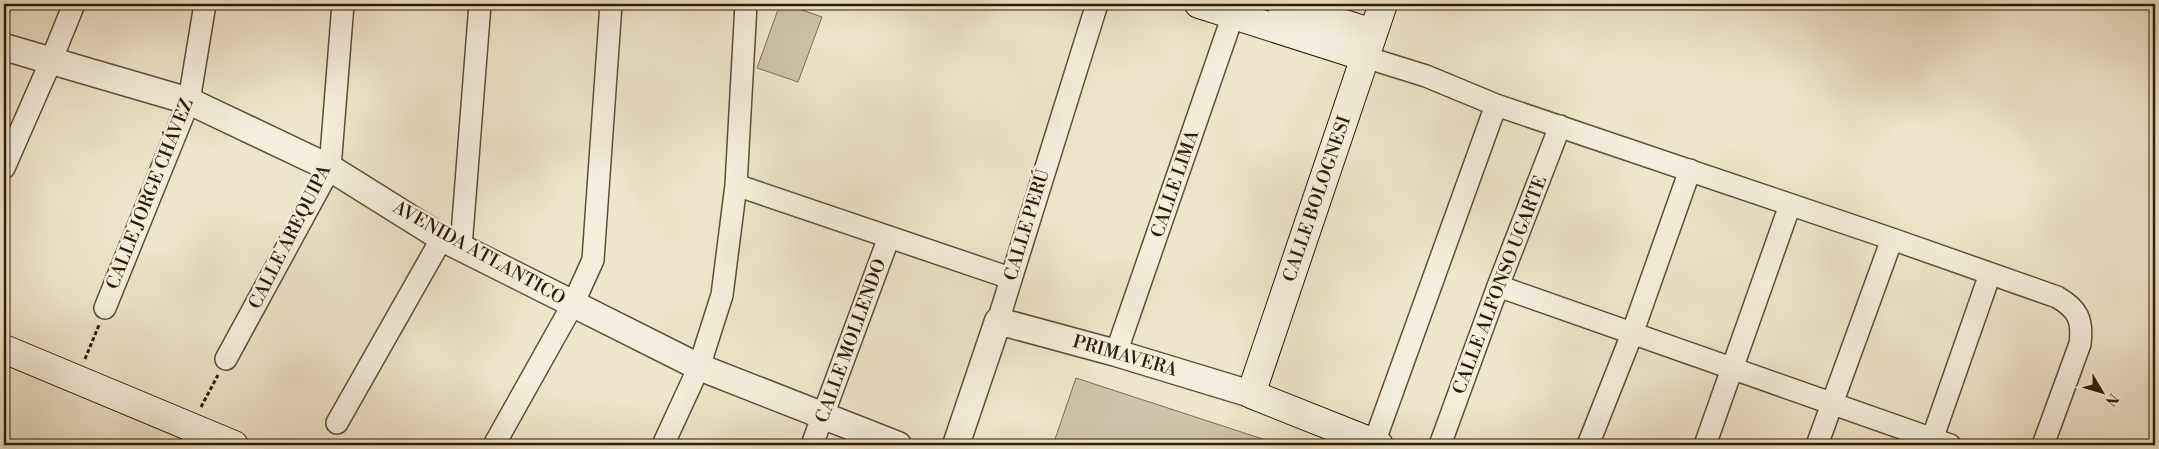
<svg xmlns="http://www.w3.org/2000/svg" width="2159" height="449" viewBox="0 0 2159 449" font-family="'Libre Bodoni',serif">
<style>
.green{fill:#cdc4a9;stroke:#7e7056}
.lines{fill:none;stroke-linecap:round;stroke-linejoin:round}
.minor-casing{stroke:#5e4f35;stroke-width:24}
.tertiary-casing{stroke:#5e4f35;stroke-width:29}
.secondary-casing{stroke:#2e1d03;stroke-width:30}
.path{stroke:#2e1d03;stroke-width:3;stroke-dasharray:4 2.5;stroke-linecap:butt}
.minor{stroke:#f4efdd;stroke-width:21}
.tertiary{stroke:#f4efdd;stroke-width:26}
.secondary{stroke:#f4efdd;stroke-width:28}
.labels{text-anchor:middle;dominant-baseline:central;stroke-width:5;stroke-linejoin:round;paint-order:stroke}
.street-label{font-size:18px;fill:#2e1d03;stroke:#f4efdd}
</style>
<rect width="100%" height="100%" fill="#eee6cb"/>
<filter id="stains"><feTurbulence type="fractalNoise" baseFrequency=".004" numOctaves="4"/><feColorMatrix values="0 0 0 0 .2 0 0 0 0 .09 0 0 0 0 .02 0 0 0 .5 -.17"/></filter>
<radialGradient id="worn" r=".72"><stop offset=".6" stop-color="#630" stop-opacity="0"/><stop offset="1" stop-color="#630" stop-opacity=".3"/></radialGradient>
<path class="green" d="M 780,4 L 785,4 L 822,17 L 798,82 L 757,68 Z
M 1076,378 L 1281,445 L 1053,445 Z"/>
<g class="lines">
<defs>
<path id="minor" d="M 1365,57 L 1426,76 L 1496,105 L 1892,239 L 2057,297 C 2078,309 2083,320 2080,344 L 2043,445
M 4,168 L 51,61 L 74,4
M 736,185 L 1010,278
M 461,247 L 480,4
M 1498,286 L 1950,445
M 105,308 L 189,101 L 205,4
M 998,321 L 1097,4
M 1116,353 L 1233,15
M 226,359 L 330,168 L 343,4
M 337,423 L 442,238
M 1374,443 L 1496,105
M 494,445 L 573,304 L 593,260 L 611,4
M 663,445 L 699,367 L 722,295 L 736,185 L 746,4
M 812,445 L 889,237
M 1440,445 L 1498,286 L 1560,126
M 1588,445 L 1632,334 L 1690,170
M 1705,445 L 1790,205
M 1817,445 L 1892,239
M 1930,445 L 1990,274"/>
<path id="tertiary" d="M 4,47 L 189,101 L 330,168 L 442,238 L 699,367 L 898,445
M 956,445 L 998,321 L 1116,353 L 1251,394"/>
<path id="secondary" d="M 1199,4 L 1365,57
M 1281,4 L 1373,33
M 4,349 L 234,445
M 1379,445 L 1251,394 L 1383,4"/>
</defs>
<use href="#minor" class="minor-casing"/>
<use href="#tertiary" class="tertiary-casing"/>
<use href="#secondary" class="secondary-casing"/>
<path class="path" d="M 85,359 L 99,325
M 201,407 L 218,375"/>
<use href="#minor" class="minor"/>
<use href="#tertiary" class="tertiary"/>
<use href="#secondary" class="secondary"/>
</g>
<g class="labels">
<g class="street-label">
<text transform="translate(1175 184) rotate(-71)">CALLE LIMA</text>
<text transform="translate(150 194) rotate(-68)">CALLE JORGE CHÁVEZ</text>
<text transform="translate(1317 199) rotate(-71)">CALLE BOLOGNESI</text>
<text transform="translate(1027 225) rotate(-73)">CALLE PERÚ</text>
<text transform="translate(290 237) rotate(-63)">CALLE AREQUIPA</text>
<text transform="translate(479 253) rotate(29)">AVENIDA ATLANTICO</text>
<text transform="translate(1500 285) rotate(-69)">CALLE ALFONSO UGARTE</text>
<text transform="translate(851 341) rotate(-70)">CALLE MOLLENDO</text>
<text transform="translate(1125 356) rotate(16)">PRIMAVERA</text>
</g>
</g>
<rect width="2159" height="449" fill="none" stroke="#eee6cb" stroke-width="20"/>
<rect x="5" y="5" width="2149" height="439" fill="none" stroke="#2e1d03" stroke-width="2.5"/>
<rect x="10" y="10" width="2139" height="429" fill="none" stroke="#2e1d03"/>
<g transform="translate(2102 392) rotate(128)" stroke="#f4efdd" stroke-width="4" paint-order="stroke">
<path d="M0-4L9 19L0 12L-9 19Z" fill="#2e1d03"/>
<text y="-8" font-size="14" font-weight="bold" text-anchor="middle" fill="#2e1d03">N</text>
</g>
<rect width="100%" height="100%" filter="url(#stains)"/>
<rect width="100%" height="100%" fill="url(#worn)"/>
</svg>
